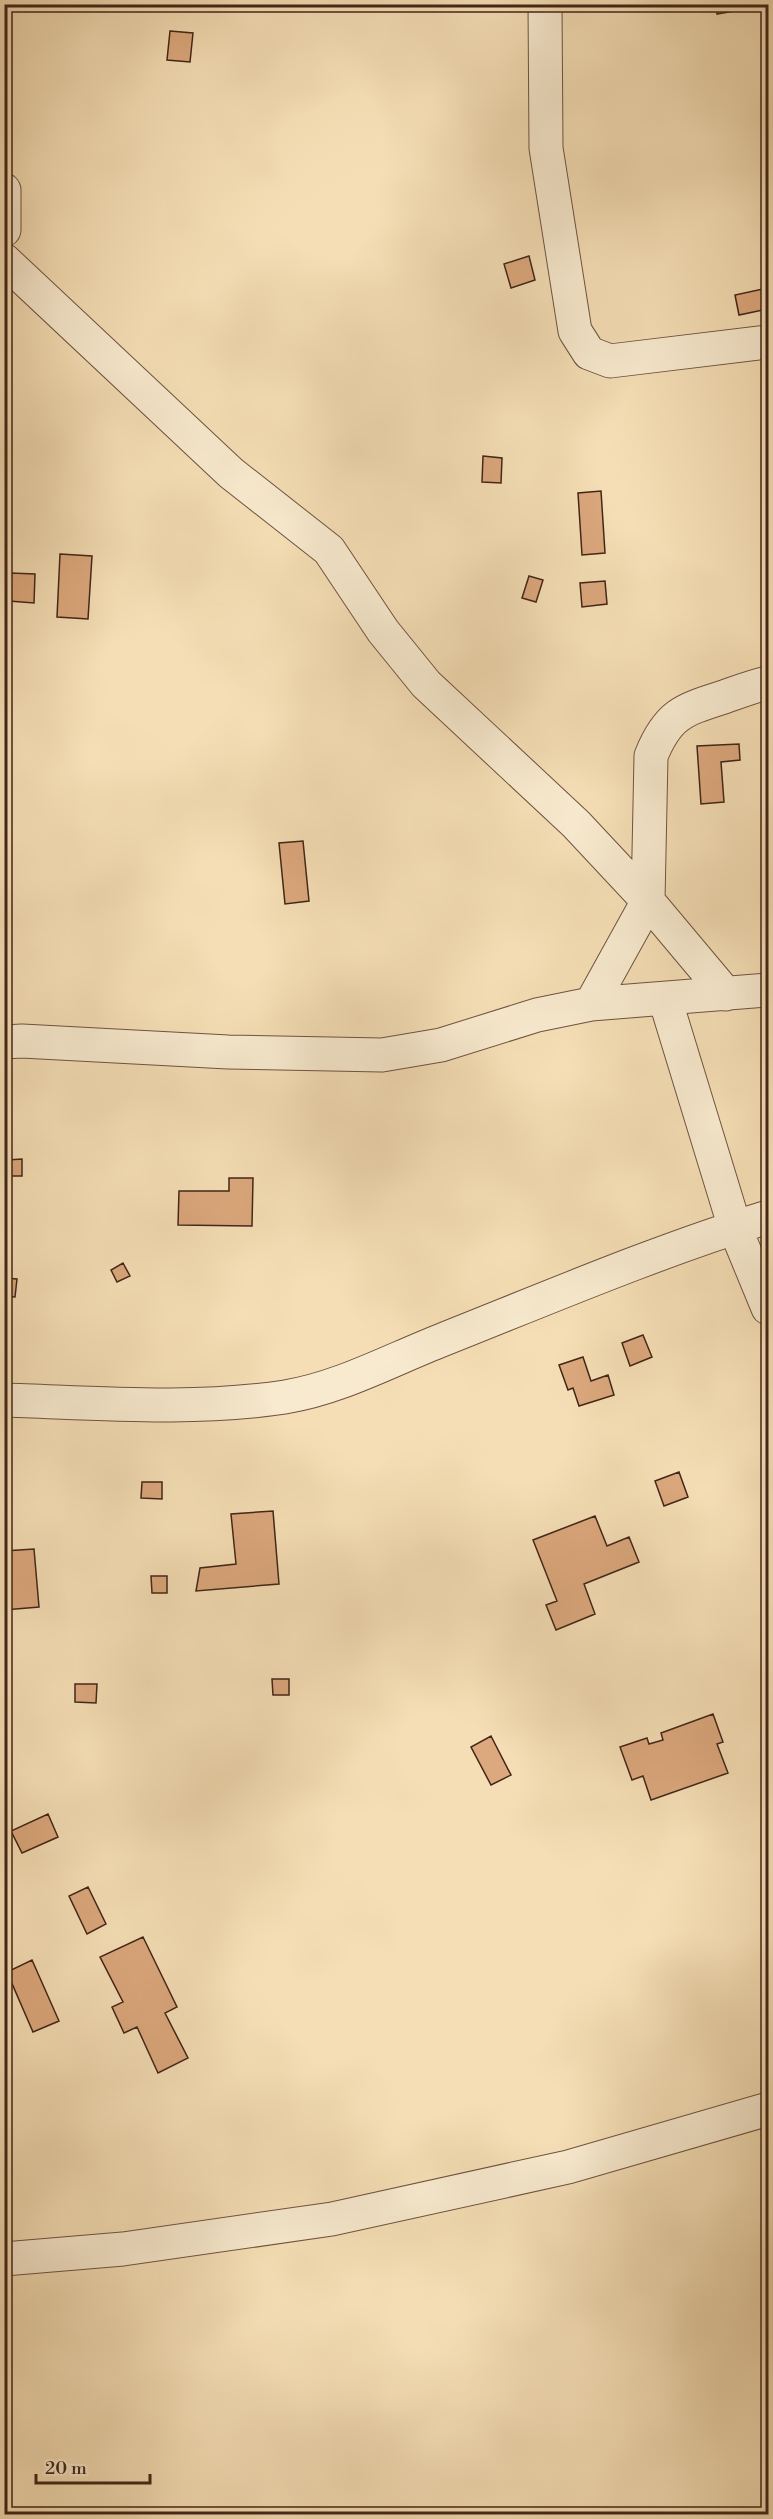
<svg xmlns="http://www.w3.org/2000/svg" width="773" height="2519" viewBox="0 0 773 2519" font-family="'Libre Bodoni',serif">
<style>
.building{fill:#dca87d;stroke:#412519;stroke-width:1.5}
.lines{fill:none;stroke-linecap:round;stroke-linejoin:round}
.minor-casing{stroke:#6e5340;stroke-width:35}
.tertiary-casing{stroke:#6e5340;stroke-width:35}
.minor{stroke:#f8eacf;stroke-width:33}
.tertiary{stroke:#f8eacf;stroke-width:33}
</style>
<rect width="100%" height="100%" fill="#f5deb5"/>
<filter id="stains"><feTurbulence type="fractalNoise" baseFrequency=".00333" numOctaves="4"/><feColorMatrix values="0 0 0 0 .2 0 0 0 0 .09 0 0 0 0 .02 0 0 0 .5 -.17"/></filter>
<radialGradient id="worn" r=".72"><stop offset=".6" stop-color="#630" stop-opacity="0"/><stop offset="1" stop-color="#630" stop-opacity=".3"/></radialGradient>
<path class="building" d="M 717,4 L 734,4 L 735,11 L 717,14 Z
M 170,31 L 193,33 L 190,62 L 167,60 Z
M 529,256 L 535,280 L 511,288 L 504,264 Z
M 768,288 L 768,309 L 739,315 L 735,295 Z
M 483,456 L 502,458 L 501,483 L 482,482 Z
M 601,491 L 605,553 L 582,555 L 578,493 Z
M 60,554 L 92,556 L 88,619 L 57,617 Z
M 10,573 L 35,574 L 34,603 L 9,601 Z
M 529,576 L 543,580 L 536,602 L 522,598 Z
M 605,581 L 607,604 L 582,607 L 580,583 Z
M 739,744 L 740,760 L 721,762 L 724,802 L 701,804 L 697,746 Z
M 303,841 L 309,901 L 285,904 L 279,843 Z
M 22,1159 L 22,1176 L 7,1176 L 7,1160 Z
M 229,1178 L 253,1178 L 252,1226 L 178,1225 L 179,1191 L 229,1191 Z
M 123,1263 L 130,1276 L 117,1282 L 111,1270 Z
M 4,1278 L 17,1279 L 15,1297 L 4,1296 Z
M 643,1335 L 652,1357 L 630,1366 L 622,1343 Z
M 583,1357 L 591,1381 L 608,1375 L 614,1395 L 579,1406 L 573,1388 L 568,1390 L 559,1365 Z
M 679,1472 L 688,1497 L 664,1506 L 655,1481 Z
M 142,1482 L 162,1482 L 162,1499 L 141,1498 Z
M 273,1511 L 279,1584 L 196,1591 L 200,1568 L 236,1564 L 231,1514 Z
M 595,1516 L 607,1546 L 629,1537 L 639,1562 L 584,1584 L 595,1614 L 556,1630 L 546,1605 L 557,1601 L 533,1540 Z
M 34,1549 L 39,1607 L 4,1610 L 4,1551 Z
M 151,1576 L 167,1576 L 167,1593 L 152,1593 Z
M 272,1679 L 289,1679 L 289,1695 L 273,1695 Z
M 75,1684 L 97,1684 L 96,1703 L 75,1702 Z
M 713,1714 L 723,1742 L 717,1744 L 728,1773 L 651,1800 L 643,1776 L 632,1780 L 620,1747 L 647,1738 L 649,1744 L 663,1740 L 661,1733 Z
M 491,1736 L 511,1775 L 491,1785 L 471,1747 Z
M 48,1814 L 58,1837 L 22,1853 L 11,1831 Z
M 88,1887 L 106,1924 L 87,1934 L 69,1896 Z
M 143,1937 L 177,2007 L 165,2013 L 188,2058 L 158,2073 L 137,2027 L 124,2033 L 112,2007 L 123,2002 L 100,1957 Z
M 32,1960 L 59,2021 L 33,2032 L 7,1972 Z"/>
<g class="lines">
<defs>
<path id="minor" d="M 545,4 L 546,148 L 575,331 L 589,353 L 610,361 L 768,342
M 4,190 L 4,230
M 4,260 L 231,473 L 329,550 L 383,631 L 426,684 L 576,824 L 648,901 L 726,994
M 665,999 L 735,1228 L 768,1308
M 591,1004 L 648,901 L 651,756 C 668,714 683,710 724,697 C 738,692 753,686 768,683
M 4,1042 L 22,1041 L 228,1052 L 382,1055 L 441,1045 L 537,1015 L 591,1004 L 768,990
M 4,1400 C 98,1403 192,1411 285,1397 C 340,1388 391,1360 442,1340 C 550,1297 658,1251 768,1217"/>
<path id="tertiary" d="M 4,2259 L 123,2249 L 332,2219 L 568,2167 L 768,2109"/>
</defs>
<use href="#minor" class="minor-casing"/>
<use href="#tertiary" class="tertiary-casing"/>
<use href="#minor" class="minor"/>
<use href="#tertiary" class="tertiary"/>
</g>
<rect width="773" height="2519" fill="none" stroke="#f5deb5" stroke-width="24"/>
<rect x="6" y="6" width="761" height="2507" fill="none" stroke="#412519" stroke-width="3"/>
<rect x="12" y="12" width="749" height="2495" fill="none" stroke="#412519" stroke-width="1.5"/>
<path d="M36 2474v9h114v-9" fill="none" stroke="#412519" stroke-width="3"/>
<text x="45" y="2474" font-size="18" fill="#412519" stroke="#f8eacf" stroke-width="4.5" paint-order="stroke">20 m</text>
<rect width="100%" height="100%" filter="url(#stains)"/>
<rect width="100%" height="100%" fill="url(#worn)"/>
</svg>
